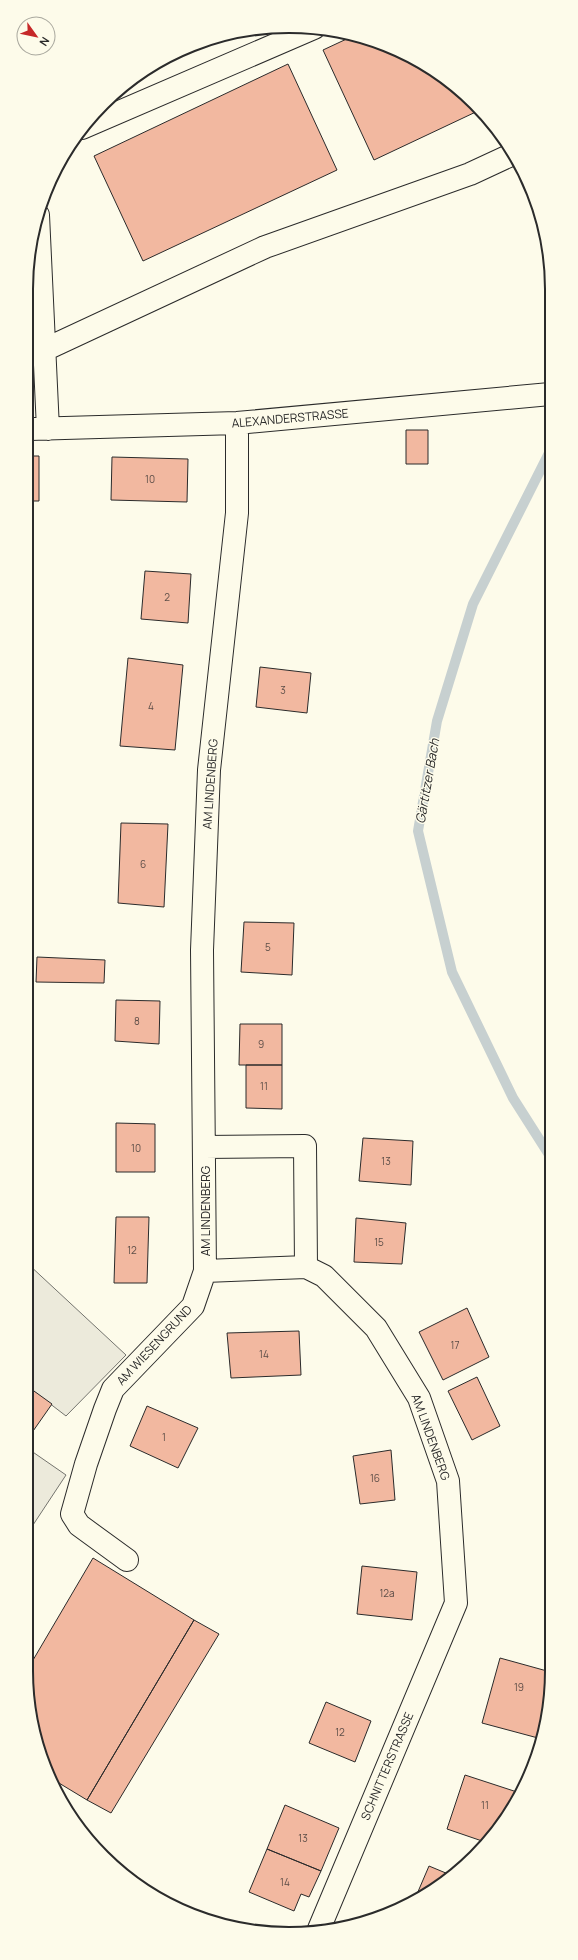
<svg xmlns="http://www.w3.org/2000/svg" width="578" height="1960" viewBox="0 0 578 1960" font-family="Manrope,sans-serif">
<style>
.parking{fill:#eceadb;stroke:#74746e}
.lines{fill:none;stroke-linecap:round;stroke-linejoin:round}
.stream{stroke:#c7d0d0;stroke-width:10}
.building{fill:#f2b8a0;stroke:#2b2b2b}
.minor-casing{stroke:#2b2b2b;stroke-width:24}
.minor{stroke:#fdfbea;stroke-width:22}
.labels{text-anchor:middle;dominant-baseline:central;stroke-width:3;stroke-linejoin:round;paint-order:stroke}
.number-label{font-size:10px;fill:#5d4e48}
.street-label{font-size:12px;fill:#2b2b2b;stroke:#fdfbea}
.water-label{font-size:13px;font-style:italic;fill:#2b2b2b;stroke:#fdfbea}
.rim{fill:none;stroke:#2b2b2b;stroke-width:2}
</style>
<rect width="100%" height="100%" fill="#fdfbea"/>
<path class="parking" d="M 27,1263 L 126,1355 L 66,1416 L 27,1386 Z
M 27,1448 L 66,1475 L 33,1525 L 27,1522 Z"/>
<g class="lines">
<path class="stream" d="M 548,1153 L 513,1098 L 452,972 L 418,831 L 437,721 L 473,604 L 549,453"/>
</g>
<path class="building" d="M 242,31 L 224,39 L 223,36 L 237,31 Z
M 353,36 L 420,61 L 480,110 L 374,160 L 323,50 Z
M 288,64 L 337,170 L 143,261 L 94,156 Z
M 406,430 L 428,430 L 428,464 L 406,464 Z
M 30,456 L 39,456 L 39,501 L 30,501 Z
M 112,457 L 188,459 L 187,502 L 111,500 Z
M 145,571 L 191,574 L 188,623 L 141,619 Z
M 128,658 L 183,665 L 175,750 L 120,746 Z
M 260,667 L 311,673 L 307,713 L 256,707 Z
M 121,823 L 168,824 L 164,907 L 118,903 Z
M 244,922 L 294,923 L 292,975 L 241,972 Z
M 37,957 L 105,960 L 104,983 L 36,982 Z
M 116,1000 L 160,1001 L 159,1044 L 115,1041 Z
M 240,1024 L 282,1024 L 282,1065 L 239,1065 Z
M 246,1065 L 282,1065 L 282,1109 L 246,1108 Z
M 116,1123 L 155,1124 L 155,1172 L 116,1172 Z
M 363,1138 L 413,1141 L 411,1185 L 359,1181 Z
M 116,1217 L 149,1217 L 147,1283 L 114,1283 Z
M 356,1218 L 406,1223 L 402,1264 L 354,1262 Z
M 467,1308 L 489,1357 L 443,1380 L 419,1332 Z
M 299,1331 L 301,1375 L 231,1378 L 227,1333 Z
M 477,1377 L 500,1426 L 472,1440 L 448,1391 Z
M 27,1386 L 52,1404 L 31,1434 L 27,1431 Z
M 147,1406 L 198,1428 L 178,1468 L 130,1446 Z
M 391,1450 L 395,1500 L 360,1504 L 353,1456 Z
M 27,1522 L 33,1525 L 26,1536 Z
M 93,1558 L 194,1620 L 87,1800 L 49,1777 L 46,1771 L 31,1722 L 26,1672 Z
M 362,1566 L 417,1572 L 412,1620 L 357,1614 Z
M 194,1620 L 219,1634 L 111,1813 L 87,1800 Z
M 500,1658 L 547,1671 L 547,1703 L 538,1738 L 482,1723 Z
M 326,1702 L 371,1721 L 355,1762 L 309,1743 Z
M 465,1775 L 520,1793 L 508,1817 L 485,1842 L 447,1829 Z
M 285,1805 L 339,1828 L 321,1871 L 267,1849 Z
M 267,1849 L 321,1871 L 309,1897 L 301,1894 L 294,1911 L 249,1892 Z
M 429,1866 L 453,1876 L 414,1901 Z"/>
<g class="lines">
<defs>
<path id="minor" d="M 82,128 L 314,28
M 38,215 L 48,429
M 44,350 L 265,247 L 470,174 L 511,155
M 237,423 L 237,513 L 209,770 L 202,950 L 205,1271 L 306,1267 L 324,1276 L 376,1328 L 419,1398 L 448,1481 L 456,1603 L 319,1929
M 30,429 L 237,423 L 550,394
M 204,1147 L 305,1146 L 306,1267
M 127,1560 L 79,1525 L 72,1514 L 86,1464 L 105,1409 L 113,1389 L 193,1306 L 205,1271"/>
</defs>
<use href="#minor" class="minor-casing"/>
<use href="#minor" class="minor"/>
</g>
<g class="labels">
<g class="number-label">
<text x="150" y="479">10</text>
<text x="167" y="597">2</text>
<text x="283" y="690">3</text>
<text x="151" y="706">4</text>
<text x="143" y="864">6</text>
<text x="268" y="947">5</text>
<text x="137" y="1021">8</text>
<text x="261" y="1044">9</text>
<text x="264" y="1086">11</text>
<text x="136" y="1148">10</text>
<text x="386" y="1161">13</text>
<text x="379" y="1242">15</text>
<text x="132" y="1250">12</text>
<text x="455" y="1345">17</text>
<text x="264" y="1354">14</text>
<text x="164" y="1437">1</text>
<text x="375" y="1478">16</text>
<text x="387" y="1593">12a</text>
<text x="519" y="1687">19</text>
<text x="340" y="1732">12</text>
<text x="485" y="1805">11</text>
<text x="303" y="1838">13</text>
<text x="285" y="1882">14</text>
</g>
<g class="street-label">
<text transform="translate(290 418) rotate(-5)">ALEXANDERSTRASSE</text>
<text transform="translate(210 784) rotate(-86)">AM LINDENBERG</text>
<text transform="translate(205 1211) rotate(-90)">AM LINDENBERG</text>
<text transform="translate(154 1345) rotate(-47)">AM WIESENGRUND</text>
<text transform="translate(431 1437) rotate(70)">AM LINDENBERG</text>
<text transform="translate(387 1766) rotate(-67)">SCHNITTERSTRASSE</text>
</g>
<g class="water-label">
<text transform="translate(427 781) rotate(-80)">Gärtitzer Bach</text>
</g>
</g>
<path d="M0 0H578V1960H0ZM289 33H289A256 256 0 0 1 545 289V1671A256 256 0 0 1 289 1927H289A256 256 0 0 1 33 1671V289A256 256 0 0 1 289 33Z" fill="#fdfbea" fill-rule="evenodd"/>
<path class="rim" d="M289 33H289A256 256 0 0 1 545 289V1671A256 256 0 0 1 289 1927H289A256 256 0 0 1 33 1671V289A256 256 0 0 1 289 33Z"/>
<g transform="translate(36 36) rotate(123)"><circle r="19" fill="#fdfbea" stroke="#a9a89e"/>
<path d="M0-3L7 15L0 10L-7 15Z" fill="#c62828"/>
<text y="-6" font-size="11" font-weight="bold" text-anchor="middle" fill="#2b2b2b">N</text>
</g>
</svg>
